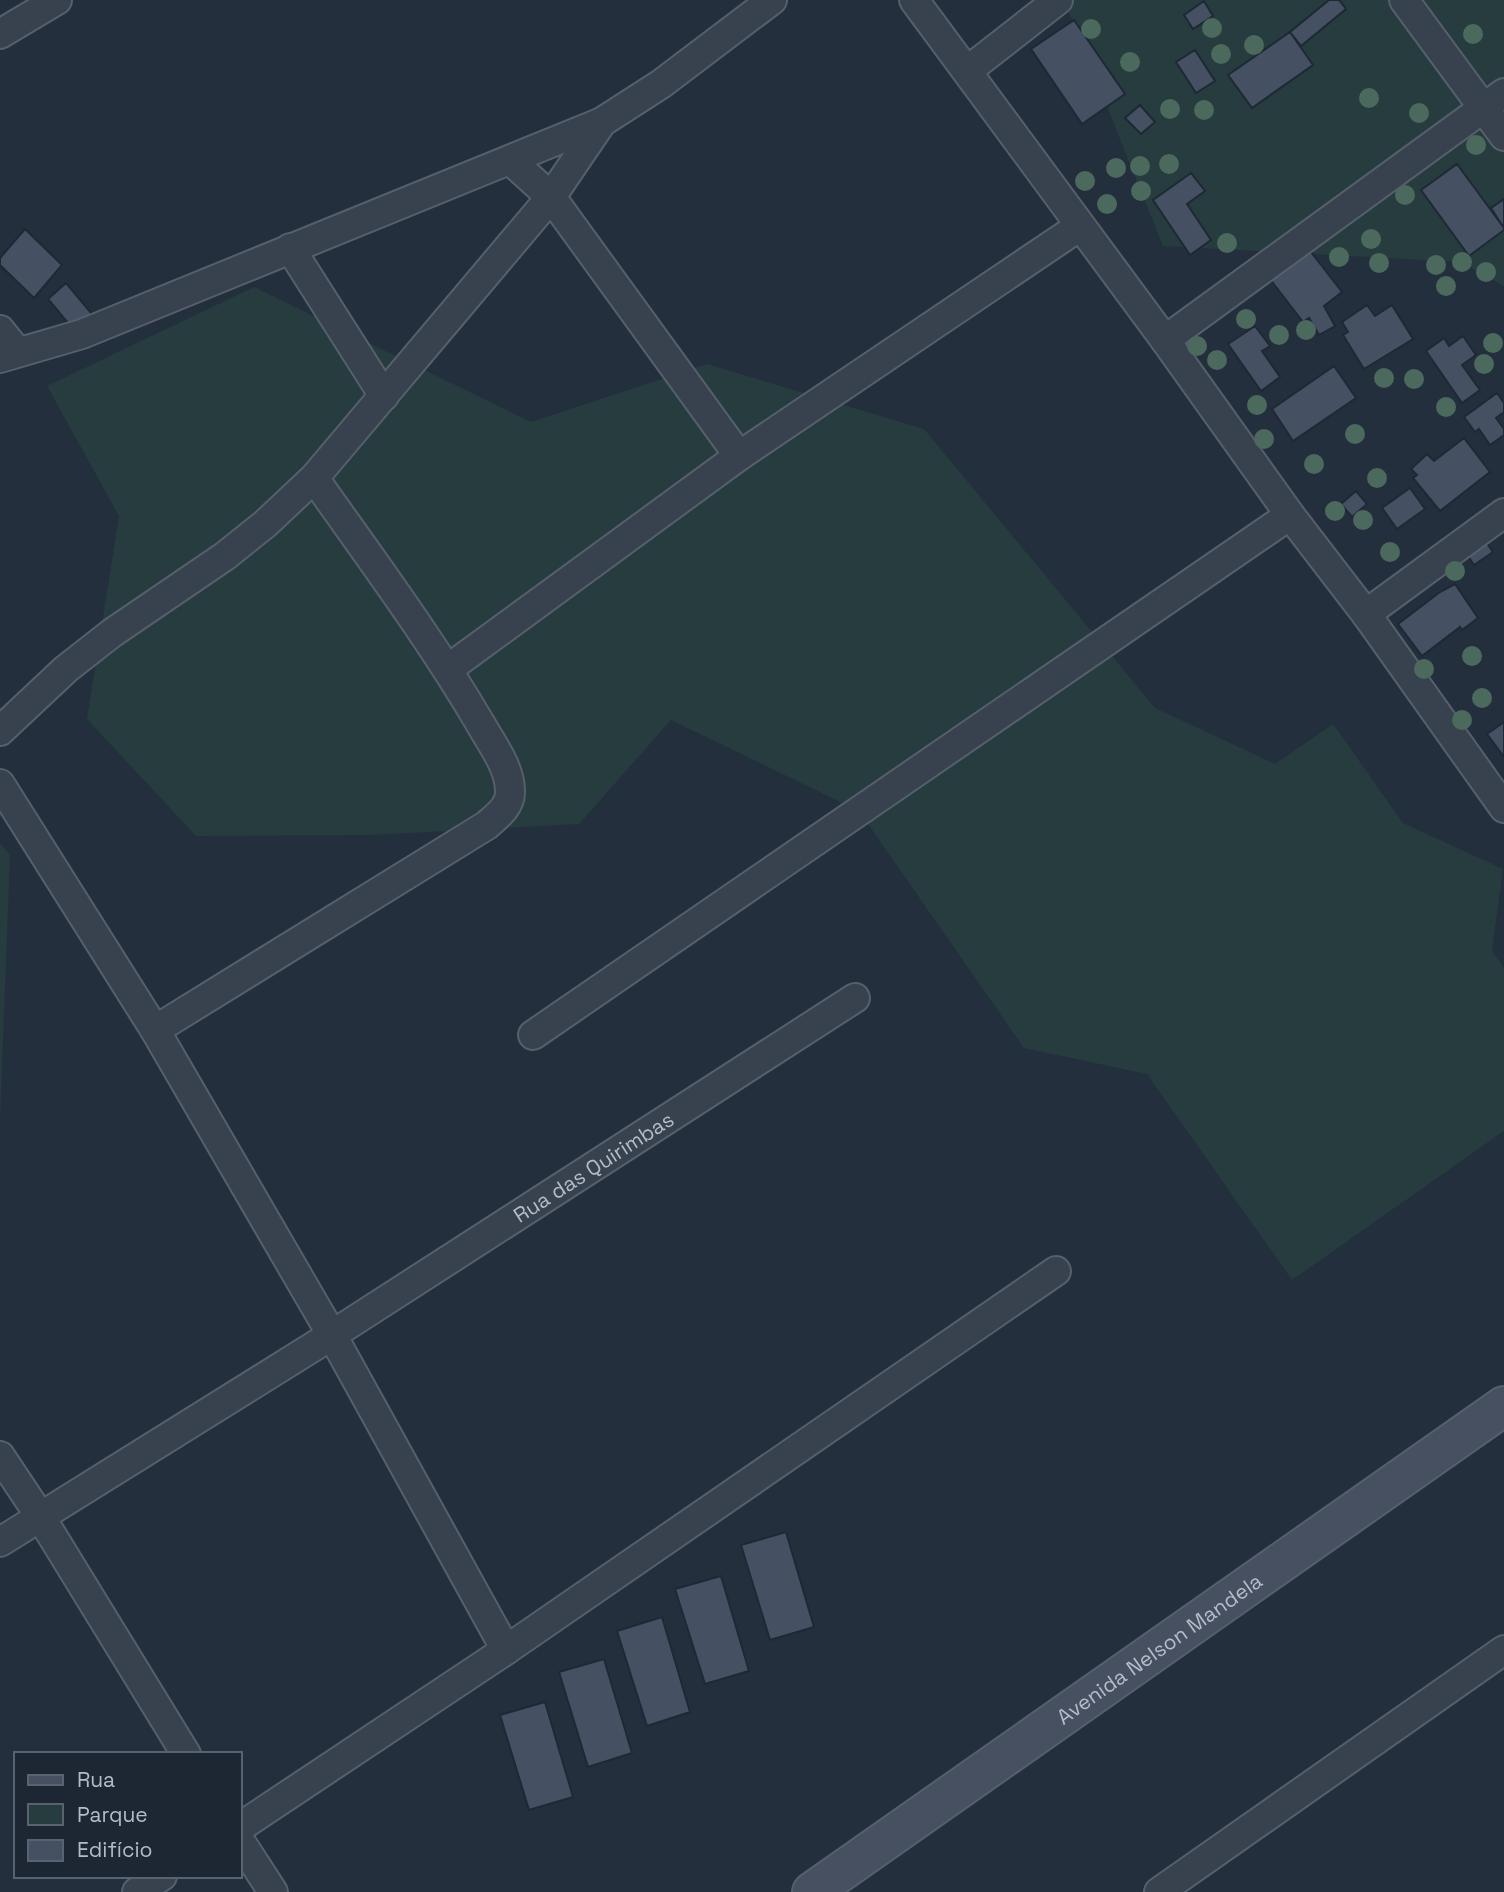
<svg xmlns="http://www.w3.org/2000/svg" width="1504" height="1892" viewBox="0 0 1504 1892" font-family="'Space Grotesk',sans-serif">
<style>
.green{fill:#263c3f}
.building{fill:#455162;stroke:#1f2835;stroke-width:2}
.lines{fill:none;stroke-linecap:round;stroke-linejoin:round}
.street-casing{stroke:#565f6c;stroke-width:32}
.secondary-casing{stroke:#565f6c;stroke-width:42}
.street{stroke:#38414e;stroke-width:28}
.secondary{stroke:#465061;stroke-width:38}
.tree{fill:#4b6a5d}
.labels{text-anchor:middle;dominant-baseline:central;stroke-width:7;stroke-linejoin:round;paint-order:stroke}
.street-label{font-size:21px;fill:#b4bcc9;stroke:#1d2633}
</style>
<rect width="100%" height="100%" fill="#242f3e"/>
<path class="green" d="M 1064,0 L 1504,0 L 1504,286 L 1461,262 L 1163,246 Z
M 254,287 L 531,422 L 707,364 L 924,429 L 1155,708 L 1275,764 L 1333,724 L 1403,823 L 1503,869 L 1492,951 L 1504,968 L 1504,1131 L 1292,1280 L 1147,1074 L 1024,1048 L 859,811 L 671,720 L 579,824 L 370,835 L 196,836 L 87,719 L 119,516 L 47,386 Z
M 0,843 L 10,855 L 0,1120 Z"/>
<path class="building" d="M 1329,0 L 1339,0 L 1346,9 L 1301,46 L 1290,32 Z
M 1204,1 L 1213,16 L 1193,29 L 1184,15 Z
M 1074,20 L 1125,94 L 1082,124 L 1031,49 Z
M 1290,32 L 1313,65 L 1252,108 L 1228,75 Z
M 1195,50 L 1215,81 L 1196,93 L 1176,62 Z
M 1140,105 L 1155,122 L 1141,134 L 1125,118 Z
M 1457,164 L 1504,228 L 1504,230 L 1469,256 L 1421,190 Z
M 1191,173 L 1205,191 L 1187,204 L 1211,240 L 1190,255 L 1153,200 Z
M 1504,199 L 1504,228 L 1491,208 Z
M 25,229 L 62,265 L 34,298 L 0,265 L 0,258 Z
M 1301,239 L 1342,292 L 1324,306 L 1335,326 L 1319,335 L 1309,318 L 1303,322 L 1263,270 Z
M 66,283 L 92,314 L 73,329 L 48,299 Z
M 1367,305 L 1375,316 L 1392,305 L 1413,339 L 1364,369 L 1343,335 L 1348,332 L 1342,322 Z
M 1255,326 L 1270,346 L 1262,351 L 1280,377 L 1261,391 L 1228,344 Z
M 1463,336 L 1476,355 L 1462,365 L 1480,390 L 1462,403 L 1426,351 L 1444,338 L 1449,346 Z
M 1334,366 L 1356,398 L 1293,441 L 1272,409 Z
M 1497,393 L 1504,403 L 1504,412 L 1496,418 L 1504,429 L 1504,435 L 1490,445 L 1479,429 L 1475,432 L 1464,417 Z
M 1464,438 L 1490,472 L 1440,511 L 1413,478 L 1417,475 L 1411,469 L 1427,454 L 1434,461 Z
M 1410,488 L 1425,509 L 1397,529 L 1382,508 Z
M 1356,491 L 1367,504 L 1352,517 L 1341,504 Z
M 1480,533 L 1493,552 L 1474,565 L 1462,547 Z
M 1455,584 L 1478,618 L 1462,630 L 1460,627 L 1422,656 L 1398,624 L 1440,592 Z
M 1504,722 L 1504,757 L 1487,734 Z
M 786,1532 L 814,1627 L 770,1640 L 741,1545 Z
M 721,1576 L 749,1671 L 705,1684 L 675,1589 Z
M 662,1617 L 690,1712 L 647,1726 L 617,1631 Z
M 604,1659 L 632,1753 L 588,1767 L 559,1672 Z
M 545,1702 L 573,1797 L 529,1810 L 500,1715 Z"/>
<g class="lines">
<defs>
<g id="street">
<path d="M 914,0 L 1165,340 L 1290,515 L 1366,614 L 1504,808"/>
<path d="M 1404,0 L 1504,136"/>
<path d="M 0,34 L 57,0"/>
<path d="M 967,71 L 1058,0"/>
<path d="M 510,160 L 551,197 L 739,456"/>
<path d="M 290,248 L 384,396"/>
<path d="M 0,330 L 17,351"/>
<path d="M 1165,340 L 1504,93"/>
<path d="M 0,358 L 82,334 L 602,122"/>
<path d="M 1366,614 L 1504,513"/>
<path d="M 448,669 L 739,456 L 1080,226"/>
<path d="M 0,731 L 66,669 L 112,633 L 225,556 L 265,524 L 314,478 L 551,197 L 602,122 L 661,84 L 772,0"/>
<path d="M 0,784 L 155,1030 L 332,1335 L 506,1650"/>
<path d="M 155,1030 L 487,825 C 497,816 511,806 510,791 C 510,767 491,743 480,723 C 430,638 371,559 314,478"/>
<path d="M 533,1035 L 1290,515"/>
<path d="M 0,1456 L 40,1516 L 186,1754"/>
<path id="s1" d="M 0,1542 L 332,1335 L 855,998"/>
<path d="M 240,1827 L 506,1650 L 1056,1271"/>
<path d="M 240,1841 L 273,1892"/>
<path d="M 137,1892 L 162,1876"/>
<path d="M 1159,1892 L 1504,1650"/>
</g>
<g id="secondary">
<path id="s2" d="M 812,1892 L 1504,1406"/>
</g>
</defs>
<use href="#street" class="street-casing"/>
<use href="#secondary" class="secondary-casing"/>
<use href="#street" class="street"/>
<use href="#secondary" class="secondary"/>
</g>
<g class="tree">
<circle cx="1212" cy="28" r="10"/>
<circle cx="1091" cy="29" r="10"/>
<circle cx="1473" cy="34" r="10"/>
<circle cx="1254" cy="45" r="10"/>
<circle cx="1221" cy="54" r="10"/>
<circle cx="1130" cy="62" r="10"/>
<circle cx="1369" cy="98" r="10"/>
<circle cx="1170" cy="109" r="10"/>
<circle cx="1204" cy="110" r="10"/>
<circle cx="1419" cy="113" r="10"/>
<circle cx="1476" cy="145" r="10"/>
<circle cx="1169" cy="164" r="10"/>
<circle cx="1140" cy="166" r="10"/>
<circle cx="1116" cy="168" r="10"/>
<circle cx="1085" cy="181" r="10"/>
<circle cx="1141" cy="191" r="10"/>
<circle cx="1405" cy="195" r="10"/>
<circle cx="1107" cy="204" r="10"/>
<circle cx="1371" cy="239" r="10"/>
<circle cx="1227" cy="243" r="10"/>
<circle cx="1339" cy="257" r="10"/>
<circle cx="1462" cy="262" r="10"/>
<circle cx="1379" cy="263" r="10"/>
<circle cx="1436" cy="265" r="10"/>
<circle cx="1486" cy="272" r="10"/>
<circle cx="1446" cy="286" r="10"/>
<circle cx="1246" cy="319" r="10"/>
<circle cx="1306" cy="330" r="10"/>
<circle cx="1279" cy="335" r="10"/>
<circle cx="1493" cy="343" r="10"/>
<circle cx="1197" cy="346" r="10"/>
<circle cx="1217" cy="360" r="10"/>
<circle cx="1484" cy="364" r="10"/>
<circle cx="1384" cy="378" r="10"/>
<circle cx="1414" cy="379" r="10"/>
<circle cx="1257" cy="405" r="10"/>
<circle cx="1446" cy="407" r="10"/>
<circle cx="1355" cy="434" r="10"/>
<circle cx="1264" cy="439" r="10"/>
<circle cx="1314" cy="464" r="10"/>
<circle cx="1377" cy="478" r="10"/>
<circle cx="1335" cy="511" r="10"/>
<circle cx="1363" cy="520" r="10"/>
<circle cx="1390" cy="552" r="10"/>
<circle cx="1455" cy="571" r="10"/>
<circle cx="1472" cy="656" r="10"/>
<circle cx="1424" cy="669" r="10"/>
<circle cx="1482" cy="698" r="10"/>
<circle cx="1462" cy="720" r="10"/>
</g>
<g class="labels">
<g class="street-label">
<text stroke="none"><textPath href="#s1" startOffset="702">Rua das Quirimbas</textPath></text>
<text stroke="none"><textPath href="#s2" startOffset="424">Avenida Nelson Mandela</textPath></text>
</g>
</g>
<rect x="14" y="1752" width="228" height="126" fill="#1d2633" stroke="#59626f" stroke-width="2"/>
<rect x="28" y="1775" width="35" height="10" fill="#465061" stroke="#59626f" stroke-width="2"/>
<text x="77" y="1787" font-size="21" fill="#b4bcc9">Rua</text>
<rect x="28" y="1804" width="35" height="21" fill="#263c3f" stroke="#59626f" stroke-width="2"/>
<text x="77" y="1822" font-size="21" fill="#b4bcc9">Parque</text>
<rect x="28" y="1840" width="35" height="21" fill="#455162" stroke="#59626f" stroke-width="2"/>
<text x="77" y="1857" font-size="21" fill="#b4bcc9">Edifício</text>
</svg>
